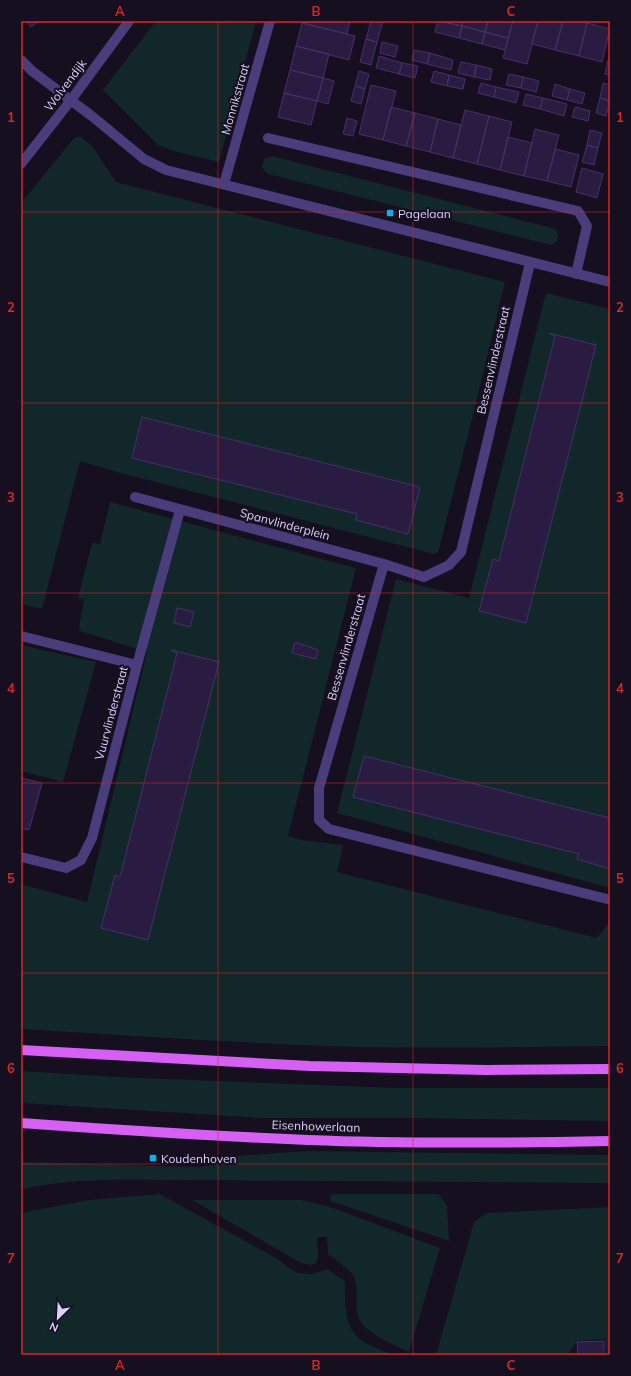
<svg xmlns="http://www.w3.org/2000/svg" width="631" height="1376" viewBox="0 0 631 1376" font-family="Mulish,sans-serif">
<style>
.green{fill:#12272a}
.building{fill:#291c40;stroke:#45306a}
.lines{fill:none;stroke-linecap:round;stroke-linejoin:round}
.minor{stroke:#4a3d7c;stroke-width:10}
.major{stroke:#d660f4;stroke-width:10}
.grid{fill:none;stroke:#d62828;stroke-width:1;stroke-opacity:0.55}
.poi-dot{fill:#10aee9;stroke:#150f20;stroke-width:1.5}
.labels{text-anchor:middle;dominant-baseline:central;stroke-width:4;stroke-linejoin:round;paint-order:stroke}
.street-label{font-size:12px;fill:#ddd1fc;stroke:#150f20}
.poi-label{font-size:12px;fill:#ddd1fc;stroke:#150f20;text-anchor:start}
.neatline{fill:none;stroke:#d62828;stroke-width:1.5}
.grid-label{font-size:13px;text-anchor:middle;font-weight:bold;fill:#d62828}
</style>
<rect width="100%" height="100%" fill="#150f20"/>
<path class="green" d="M 156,21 L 256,21 L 219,162 L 173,151 L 158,145 L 103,90 Z
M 75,137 L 81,137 L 93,147 L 116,182 L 505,282 L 475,407 L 438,553 L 434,554 L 117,472 L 80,461 L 42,609 L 21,604 L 21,203 Z
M 272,156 L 556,229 L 558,235 L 557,242 L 551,245 L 268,174 L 262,168 L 264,159 Z
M 546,293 L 610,309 L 610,888 L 337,813 L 396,579 L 469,598 Z
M 110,502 L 356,568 L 288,836 L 301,840 L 343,845 L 337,872 L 597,938 L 610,921 L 610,1046 C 515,1047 421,1049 326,1046 C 224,1042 123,1035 21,1029 L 21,884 L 87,902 L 147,652 L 80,631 L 79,627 L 84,600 L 78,598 L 92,543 L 100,544 Z
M 21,645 L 96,662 L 63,782 L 21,771 Z
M 21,1071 L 117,1077 L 396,1088 L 610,1088 L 610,1121 L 412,1118 L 263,1118 L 21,1103 Z
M 21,1150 L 23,1151 L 24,1162 L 196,1167 L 227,1164 L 235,1156 L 307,1151 L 610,1155 L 610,1183 L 182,1180 C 128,1179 74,1178 21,1189 Z
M 160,1194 L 274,1257 L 297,1273 L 312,1274 L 327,1269 L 345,1281 C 345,1302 343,1326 361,1340 C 370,1346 382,1350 392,1355 L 21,1355 L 21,1213 L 89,1200 Z
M 333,1194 L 439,1194 L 447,1206 L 449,1241 L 330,1201 L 330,1197 Z
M 192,1200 L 301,1200 L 328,1206 L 440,1248 L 409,1352 C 394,1345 374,1337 362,1324 C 351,1310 362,1288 352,1274 C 346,1266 335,1260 328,1254 L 327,1237 L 317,1237 L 318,1258 L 316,1263 L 311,1265 L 301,1263 Z
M 610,1207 L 610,1355 L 606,1355 L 605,1339 L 577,1341 L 568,1355 L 436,1355 L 474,1222 L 487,1213 Z"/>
<path class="building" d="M 26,21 L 39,21 L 31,27 Z
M 302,21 L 350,21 L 347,34 L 302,23 Z
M 371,21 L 383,21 L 377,42 L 366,39 Z
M 438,21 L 462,26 L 459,38 L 435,32 Z
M 441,21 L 463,21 L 461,26 Z
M 463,21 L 488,21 L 485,32 L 462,26 Z
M 488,21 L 513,21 L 508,38 L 485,32 Z
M 513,21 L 538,21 L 527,64 L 503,58 Z
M 538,21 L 563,21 L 555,50 L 532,44 Z
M 563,21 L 579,21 L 587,23 L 579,56 L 555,50 Z
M 302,23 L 355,36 L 349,60 L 296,46 Z
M 587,23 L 610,29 L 602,62 L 579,56 Z
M 462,26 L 485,32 L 482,44 L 459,38 Z
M 485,32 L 508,38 L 505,50 L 482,44 Z
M 366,39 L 377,42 L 371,65 L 360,62 Z
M 382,42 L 398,46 L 395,57 L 380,53 Z
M 296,46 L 329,54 L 323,78 L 290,70 Z
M 414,50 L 430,53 L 427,64 L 412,60 Z
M 430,53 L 453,60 L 451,70 L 427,64 Z
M 379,56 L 402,63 L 399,74 L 376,68 Z
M 608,60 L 610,61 L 610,75 L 605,74 Z
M 461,62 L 476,65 L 474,77 L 458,73 Z
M 402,63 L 418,66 L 415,78 L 399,74 Z
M 477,65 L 492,69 L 490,80 L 474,77 Z
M 290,70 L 323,78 L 317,101 L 284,93 Z
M 359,71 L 369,74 L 365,89 L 355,86 Z
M 434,71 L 449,75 L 447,86 L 431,82 Z
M 509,74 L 523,77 L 521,88 L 506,85 Z
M 449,75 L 465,79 L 463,89 L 447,86 Z
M 523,77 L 539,81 L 536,92 L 521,88 Z
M 323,78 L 334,81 L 328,104 L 317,101 Z
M 481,83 L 496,87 L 494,97 L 478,93 Z
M 603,83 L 610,85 L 610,101 L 600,98 Z
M 555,84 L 570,89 L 567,100 L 552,96 Z
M 371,85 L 396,91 L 383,140 L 359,134 Z
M 355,86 L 365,89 L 361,104 L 351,101 Z
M 496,87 L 519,92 L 516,103 L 494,97 Z
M 570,89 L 585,93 L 582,104 L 567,100 Z
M 284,93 L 317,101 L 311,125 L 278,117 Z
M 526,94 L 543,98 L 540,109 L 523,105 Z
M 543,98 L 567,104 L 564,116 L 540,109 Z
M 600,98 L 610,101 L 606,116 L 596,113 Z
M 391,107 L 415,113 L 406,146 L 383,140 Z
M 575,107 L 590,111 L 588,121 L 572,117 Z
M 465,110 L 489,116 L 477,164 L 453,158 Z
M 415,113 L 438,119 L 430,152 L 406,146 Z
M 489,116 L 512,122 L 500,170 L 477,164 Z
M 347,118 L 357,121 L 353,136 L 343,134 Z
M 438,119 L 461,125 L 453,158 L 430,152 Z
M 535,129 L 559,135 L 547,181 L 524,176 Z
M 590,130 L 602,133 L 598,148 L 587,145 Z
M 508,137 L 532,143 L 524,176 L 500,170 Z
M 587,145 L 598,148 L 594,165 L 582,162 Z
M 555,149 L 579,155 L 571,187 L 547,181 Z
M 582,168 L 603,174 L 597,198 L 576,192 Z
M 549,333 L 596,345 L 526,623 L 479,611 L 493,559 L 499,561 L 555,336 Z
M 142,417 L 420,487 L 408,534 L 356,520 L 357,514 L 132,458 Z
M 177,608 L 194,612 L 190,627 L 174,623 Z
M 295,642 L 318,650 L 316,659 L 292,653 Z
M 171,650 L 219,662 L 148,940 L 101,928 L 115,875 L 120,877 L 177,653 Z
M 364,756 L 610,818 L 610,869 L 577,859 L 579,854 L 353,797 Z
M 21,778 L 42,783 L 29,830 L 21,828 Z
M 604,1341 L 604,1355 L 578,1355 L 577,1342 Z"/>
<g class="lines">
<path class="minor" d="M 21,60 L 32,71 L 93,117 L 144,159 L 166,170 L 610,282
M 268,138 L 578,211 L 587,226 L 576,274
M 21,164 L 71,100 L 129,21
M 224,184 L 270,21
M 530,263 L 461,552 L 449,565 L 424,577 L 384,564 L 319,788 L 319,820 L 329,829 L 607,899
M 135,497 L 384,564
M 21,636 L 137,665
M 21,857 L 66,868 L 81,860 L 92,838 L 137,665 L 180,510"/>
<path class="major" d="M 21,1050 L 310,1066 L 486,1070 L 610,1069
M 21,1123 C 117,1130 212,1136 308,1140 C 408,1144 509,1143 610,1141"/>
</g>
<path class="grid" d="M 218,21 L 218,1355M 413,21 L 413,1355M 21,212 L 610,212M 21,403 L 610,403M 21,593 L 610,593M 21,783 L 610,783M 21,973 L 610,973M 21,1164 L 610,1164"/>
<g class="poi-dot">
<rect x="386" y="209" width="8" height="8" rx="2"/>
<rect x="149" y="1154" width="8" height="8" rx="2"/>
</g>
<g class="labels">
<g class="street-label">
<text transform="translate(65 85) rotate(-53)">Wolvendijk</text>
<text transform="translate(235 99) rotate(-74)">Monnikstraat</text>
<text transform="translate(493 360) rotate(-77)">Bessenvlinderstraat</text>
<text transform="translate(285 524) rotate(15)">Spanvlinderplein</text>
<text transform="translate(346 647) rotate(-74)">Bessenvlinderstraat</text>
<text transform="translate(111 713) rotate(-75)">Vuurvlinderstraat</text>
<text transform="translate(316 1126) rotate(2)">Eisenhowerlaan</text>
</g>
<g class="poi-label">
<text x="398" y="213">Pagelaan</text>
<text x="161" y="1158">Koudenhoven</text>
</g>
</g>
<rect width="631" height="1376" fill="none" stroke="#150f20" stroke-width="44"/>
<g transform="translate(58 1318) rotate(204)" stroke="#150f20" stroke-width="3" paint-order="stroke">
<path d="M0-3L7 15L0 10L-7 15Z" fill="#ddd1fc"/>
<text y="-6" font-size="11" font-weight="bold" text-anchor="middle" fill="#ddd1fc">N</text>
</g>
<rect x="22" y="22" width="587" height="1332" class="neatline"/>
<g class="grid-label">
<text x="120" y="16">A</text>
<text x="316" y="16">B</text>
<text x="511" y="16">C</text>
<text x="11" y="122">1</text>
<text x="620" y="122">1</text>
<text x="11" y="312">2</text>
<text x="620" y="312">2</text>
<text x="11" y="502">3</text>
<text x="620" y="502">3</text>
<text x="11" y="693">4</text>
<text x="620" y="693">4</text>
<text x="11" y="883">5</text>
<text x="620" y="883">5</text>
<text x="11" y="1073">6</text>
<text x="620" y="1073">6</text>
<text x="11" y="1263">7</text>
<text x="620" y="1263">7</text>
<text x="120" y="1370">A</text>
<text x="316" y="1370">B</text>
<text x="511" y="1370">C</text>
</g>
</svg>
